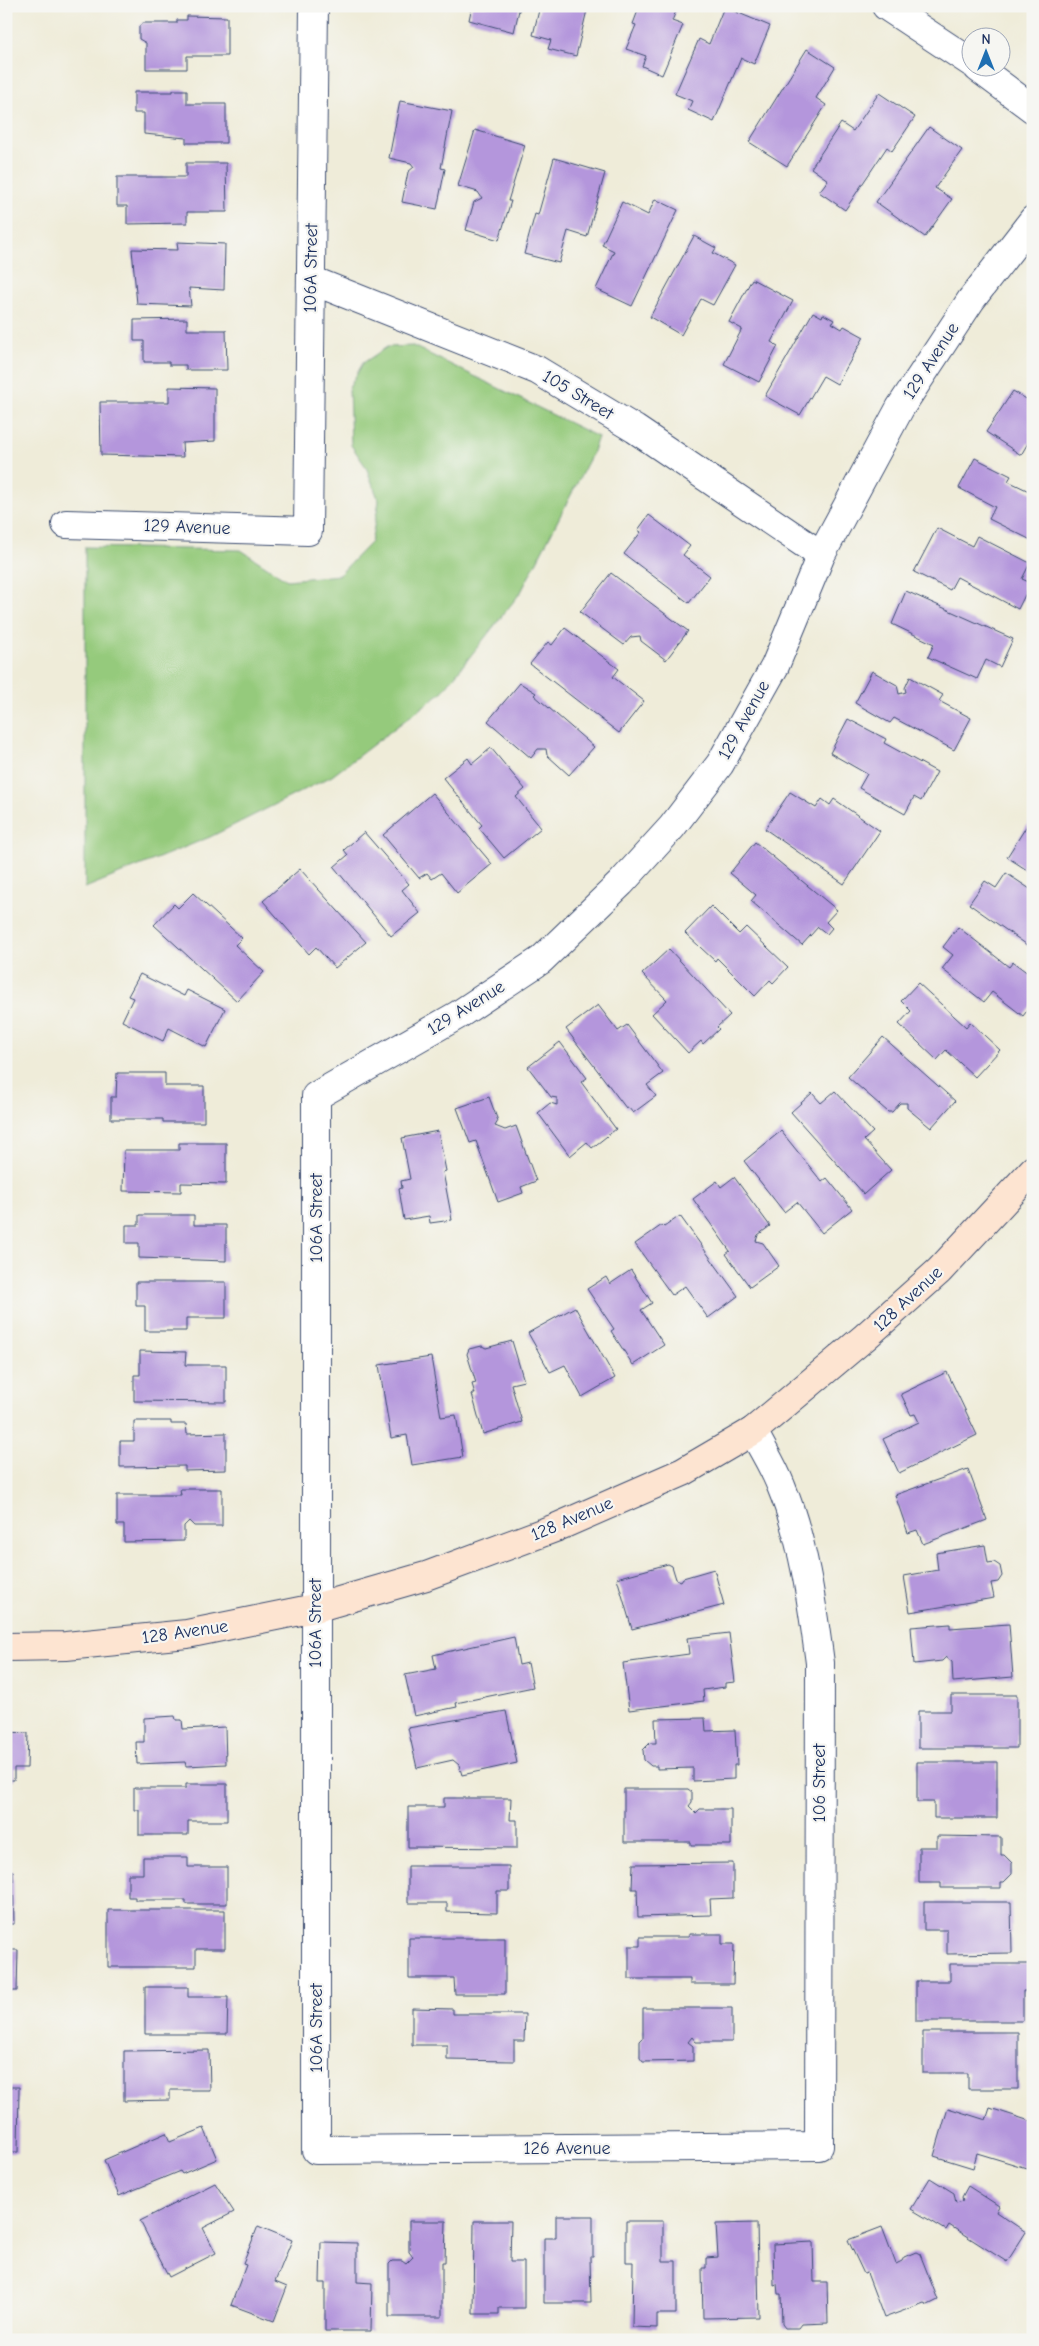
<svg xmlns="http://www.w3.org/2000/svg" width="1039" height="2346" viewBox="0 0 1039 2346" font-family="'Comic Neue',sans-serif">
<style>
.green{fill:#95ca7c;stroke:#587c6d}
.building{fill:#b496dc}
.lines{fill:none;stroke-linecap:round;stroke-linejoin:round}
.street-casing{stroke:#3b4b70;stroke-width:30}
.secondary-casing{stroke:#3b4b70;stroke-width:30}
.street{stroke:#fff;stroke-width:28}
.secondary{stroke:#fde4d1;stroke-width:28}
.labels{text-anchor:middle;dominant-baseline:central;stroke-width:4.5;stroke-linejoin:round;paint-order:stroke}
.street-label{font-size:18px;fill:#1b2f5e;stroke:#f6f6f2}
</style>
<rect width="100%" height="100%" fill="#f6f6f2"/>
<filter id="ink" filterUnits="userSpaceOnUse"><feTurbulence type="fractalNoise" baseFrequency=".02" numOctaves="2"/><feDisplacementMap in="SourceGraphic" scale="10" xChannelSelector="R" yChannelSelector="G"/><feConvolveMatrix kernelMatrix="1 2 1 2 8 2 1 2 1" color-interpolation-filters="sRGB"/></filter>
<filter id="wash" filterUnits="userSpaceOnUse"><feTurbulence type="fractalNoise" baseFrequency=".0096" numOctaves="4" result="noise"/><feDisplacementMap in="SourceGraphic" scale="20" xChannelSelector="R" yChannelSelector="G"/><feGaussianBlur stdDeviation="1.12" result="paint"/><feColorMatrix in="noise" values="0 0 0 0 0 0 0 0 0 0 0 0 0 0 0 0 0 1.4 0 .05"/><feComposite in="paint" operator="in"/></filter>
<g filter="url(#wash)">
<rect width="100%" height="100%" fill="#efecd9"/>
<path class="green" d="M 413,346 L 598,437 L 592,454 L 521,592 L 442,692 L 332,776 L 210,837 L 85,888 L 85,547 L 241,550 L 287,580 L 339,575 L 371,542 L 379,501 L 366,467 L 351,445 L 349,388 L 363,363 L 387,347 Z"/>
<g id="blocks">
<path class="building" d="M 472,6 L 520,6 L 514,32 L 469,20 Z
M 540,6 L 588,6 L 576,56 L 548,49 L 551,40 L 533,35 Z
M 635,6 L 678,6 L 672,21 L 683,25 L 662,75 L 642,66 L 646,56 L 626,49 L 636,25 L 633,24 L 639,8 Z
M 724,7 L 770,26 L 754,64 L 741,58 L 714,122 L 688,110 L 692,101 L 675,94 L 699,39 L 709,44 Z
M 187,16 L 227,17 L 227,56 L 187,56 L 187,69 L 146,69 L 146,43 L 139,39 L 139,26 L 143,23 L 177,23 L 177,20 L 187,20 Z
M 807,49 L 835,67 L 816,98 L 826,105 L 787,166 L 749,142 Z
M 173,90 L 187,90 L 187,104 L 226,104 L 226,143 L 186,143 L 186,138 L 144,134 L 144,113 L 134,113 L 134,92 L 173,92 Z
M 879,93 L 915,117 L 892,151 L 887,147 L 845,210 L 819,192 L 828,180 L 811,168 L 841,123 L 853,131 Z
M 400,101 L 452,111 L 441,168 L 445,169 L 437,209 L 402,202 L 408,172 L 414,167 L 411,163 L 389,158 Z
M 929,127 L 962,150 L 935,188 L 952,199 L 925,237 L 876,202 Z
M 475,130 L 525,145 L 508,201 L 511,201 L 499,240 L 466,230 L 474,202 L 482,198 L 478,192 L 458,186 Z
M 554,158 L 605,173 L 587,237 L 568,231 L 559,263 L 524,254 L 535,214 L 538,215 Z
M 186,163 L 226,163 L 227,212 L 187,212 L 187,223 L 127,224 L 127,206 L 117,206 L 117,177 L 186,177 Z
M 655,199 L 678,210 L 632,306 L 596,289 L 614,251 L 602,245 L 622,202 L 648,215 Z
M 694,236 L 716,248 L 713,253 L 735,265 L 713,305 L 701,299 L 681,335 L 650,317 Z
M 177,242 L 225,244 L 224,290 L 189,288 L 191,306 L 137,304 L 132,249 L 178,250 Z
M 752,279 L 793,301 L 771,342 L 778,346 L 759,382 L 724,364 L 742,329 L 729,322 Z
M 813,312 L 822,317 L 823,314 L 834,320 L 832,323 L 842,329 L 844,326 L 864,337 L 837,384 L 823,376 L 800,415 L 765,396 Z
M 187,319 L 187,330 L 226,330 L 227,370 L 186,370 L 186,365 L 169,365 L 169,362 L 144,362 L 144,341 L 134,341 L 134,320 Z
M 169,387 L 215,388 L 215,441 L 182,443 L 183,457 L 101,455 L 100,402 L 169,402 Z
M 1013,391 L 1033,403 L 1033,446 L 1028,443 L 1021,455 L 986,432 Z
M 975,458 L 1011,476 L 1008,481 L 1033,493 L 1033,541 L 989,519 L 995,507 L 959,488 Z
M 649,515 L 690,546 L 683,555 L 710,576 L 689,603 L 624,554 L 641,532 L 638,530 Z
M 937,528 L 972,546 L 977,536 L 1030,563 L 1022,579 L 1031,583 L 1018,609 L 957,577 L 950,590 L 914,572 Z
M 611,573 L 688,631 L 666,660 L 641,641 L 640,636 L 631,637 L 624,645 L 580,612 Z
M 906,591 L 1013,639 L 1000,667 L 986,660 L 977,679 L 928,657 L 934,644 L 892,624 Z
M 565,628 L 619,669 L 613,677 L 644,701 L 619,733 L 530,664 L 548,642 L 552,645 Z
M 872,671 L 897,685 L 899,694 L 906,692 L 905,688 L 910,677 L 943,695 L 939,701 L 971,718 L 954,750 L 894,718 L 890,723 L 855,703 Z
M 520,683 L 536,693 L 534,695 L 594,747 L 569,775 L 547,755 L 546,749 L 538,749 L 531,758 L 488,721 Z
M 848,719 L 886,739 L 884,743 L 937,772 L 921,801 L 914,797 L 905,814 L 859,788 L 867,774 L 830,753 Z
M 491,748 L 525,789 L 516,797 L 541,828 L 504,858 L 479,828 L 482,825 L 443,778 L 468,758 L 472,764 Z
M 790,792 L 816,808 L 822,799 L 830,805 L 834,799 L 880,831 L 844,884 L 765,829 Z
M 432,793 L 492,864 L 457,893 L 441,873 L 432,879 L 427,873 L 419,878 L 383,835 Z
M 1033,816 L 1033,874 L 1007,857 Z
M 364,832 L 409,884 L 402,890 L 420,913 L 391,936 L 334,867 L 348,855 L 344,850 Z
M 755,842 L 837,910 L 826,922 L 832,928 L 827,934 L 818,927 L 802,945 L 751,901 L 756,895 L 730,873 Z
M 300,869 L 366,942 L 335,968 L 316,947 L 309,954 L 263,901 Z
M 1006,873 L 1033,891 L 1033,949 L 969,904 L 985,881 L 996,888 Z
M 193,893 L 242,938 L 235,945 L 264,972 L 237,1001 L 154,925 L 174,904 L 178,908 Z
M 711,906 L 739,934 L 746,927 L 788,967 L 773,983 L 770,980 L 755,996 L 717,958 L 715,961 L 685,933 Z
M 958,927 L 1009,967 L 1013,962 L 1033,977 L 1033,1003 L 1023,1016 L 992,992 L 984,1002 L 942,969 L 953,955 L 943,947 Z
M 669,949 L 730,1015 L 717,1027 L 719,1029 L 703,1044 L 701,1041 L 688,1053 L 652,1014 L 667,1000 L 642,974 Z
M 140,974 L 184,996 L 187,990 L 225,1009 L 206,1047 L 169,1028 L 163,1041 L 122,1021 L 133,998 L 128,996 Z
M 918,983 L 966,1027 L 970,1022 L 1000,1050 L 975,1077 L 946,1050 L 937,1060 L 899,1024 L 911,1011 L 901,1001 Z
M 598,1005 L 618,1031 L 627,1025 L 663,1073 L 647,1085 L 656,1096 L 633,1113 L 628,1107 L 626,1108 L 566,1029 Z
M 883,1037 L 955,1101 L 931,1128 L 907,1108 L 907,1103 L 900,1103 L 892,1112 L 888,1112 L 848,1077 Z
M 560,1042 L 587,1078 L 581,1082 L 616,1129 L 592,1148 L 587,1142 L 570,1156 L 538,1113 L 550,1103 L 557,1105 L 557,1098 L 551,1097 L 528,1067 Z
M 117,1073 L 165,1073 L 165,1086 L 204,1086 L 204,1122 L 163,1122 L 163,1119 L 111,1119 L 111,1097 L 116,1097 Z
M 835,1091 L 873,1132 L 864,1140 L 891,1170 L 864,1194 L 791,1112 L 812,1093 L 821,1103 Z
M 489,1097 L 498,1121 L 495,1126 L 505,1130 L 516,1126 L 536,1181 L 521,1187 L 523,1193 L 498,1202 L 476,1141 L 470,1143 L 457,1108 Z
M 438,1131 L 446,1171 L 443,1172 L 452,1220 L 430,1223 L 429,1216 L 404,1220 L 399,1189 L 402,1188 L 401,1181 L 410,1179 L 402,1138 Z
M 781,1131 L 822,1182 L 827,1178 L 852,1209 L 822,1233 L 797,1202 L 784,1212 L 744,1161 Z
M 179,1143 L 226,1143 L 226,1184 L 181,1183 L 181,1192 L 123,1191 L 124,1150 L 179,1150 Z
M 734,1177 L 770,1226 L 758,1235 L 756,1241 L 763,1243 L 779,1266 L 750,1287 L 726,1254 L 730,1251 L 693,1199 L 717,1181 L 721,1187 Z
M 139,1215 L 194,1215 L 194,1225 L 226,1225 L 226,1261 L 139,1258 L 139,1243 L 126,1243 L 126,1225 L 139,1225 Z
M 680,1216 L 738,1296 L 708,1318 L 685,1286 L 672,1295 L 635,1244 L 662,1225 L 664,1227 Z
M 631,1270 L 652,1303 L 641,1310 L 664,1345 L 633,1365 L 611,1331 L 614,1329 L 587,1289 L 606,1277 L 610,1284 Z
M 136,1282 L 226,1282 L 226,1318 L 186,1318 L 186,1331 L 145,1331 L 145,1306 L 136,1306 Z
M 575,1307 L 615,1378 L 582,1397 L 565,1365 L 550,1372 L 528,1333 Z
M 512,1341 L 524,1381 L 511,1384 L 522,1422 L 483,1434 L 472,1394 L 475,1394 L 472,1384 L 476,1383 L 467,1354 L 469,1349 L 482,1346 L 486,1348 Z
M 140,1351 L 186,1352 L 185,1365 L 226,1365 L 226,1402 L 134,1401 L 134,1375 L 140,1375 Z
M 431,1357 L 441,1417 L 456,1415 L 463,1457 L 412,1465 L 407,1435 L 391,1438 L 379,1365 Z
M 947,1372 L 977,1435 L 899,1473 L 883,1439 L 919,1422 L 915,1414 L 911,1415 L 901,1394 Z
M 134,1421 L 171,1421 L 171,1424 L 186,1424 L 187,1434 L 226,1433 L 226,1470 L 185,1471 L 185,1466 L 120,1467 L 120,1441 L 134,1441 Z
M 968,1469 L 987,1520 L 923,1544 L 917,1530 L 908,1533 L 895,1495 Z
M 180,1489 L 222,1489 L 222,1526 L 194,1526 L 189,1521 L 184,1526 L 184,1541 L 124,1542 L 124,1525 L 117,1525 L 117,1495 L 181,1495 Z
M 985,1545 L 988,1563 L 994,1562 L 1000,1566 L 1002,1576 L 998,1582 L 991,1583 L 994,1598 L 910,1612 L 904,1576 L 938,1570 L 936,1553 Z
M 668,1564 L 672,1566 L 676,1579 L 681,1581 L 683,1578 L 714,1569 L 724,1605 L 632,1629 L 617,1578 Z
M 950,1624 L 950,1628 L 1009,1624 L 1013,1677 L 953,1682 L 952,1662 L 946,1657 L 942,1661 L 914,1664 L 911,1627 Z
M 729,1633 L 735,1682 L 725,1683 L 725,1687 L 703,1690 L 704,1701 L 629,1710 L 623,1663 L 689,1654 L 687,1638 Z
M 514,1637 L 519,1665 L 528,1663 L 533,1687 L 456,1703 L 457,1707 L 414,1716 L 405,1675 L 436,1669 L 433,1655 Z
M 951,1695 L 1017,1695 L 1017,1748 L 918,1748 L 918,1711 L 951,1711 Z
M 506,1711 L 517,1763 L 462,1775 L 459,1765 L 453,1760 L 417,1768 L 408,1728 Z
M 175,1716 L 176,1720 L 182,1720 L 183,1729 L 225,1727 L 226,1764 L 186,1766 L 185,1762 L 137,1764 L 136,1742 L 144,1742 L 144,1718 Z
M 705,1718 L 706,1731 L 735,1730 L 737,1765 L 734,1765 L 734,1779 L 693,1781 L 693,1768 L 657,1769 L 657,1766 L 651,1766 L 644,1760 L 643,1750 L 650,1743 L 656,1743 L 655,1719 Z
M 6,1732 L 28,1733 L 27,1768 L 14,1768 L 14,1780 L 6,1780 Z
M 917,1762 L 997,1762 L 997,1818 L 934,1818 L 934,1802 L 917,1802 Z
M 186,1784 L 227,1784 L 227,1821 L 188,1821 L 188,1835 L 139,1835 L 139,1810 L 134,1810 L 134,1788 L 186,1788 Z
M 624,1789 L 688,1789 L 692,1792 L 692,1802 L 689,1806 L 696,1813 L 700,1809 L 731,1809 L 731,1845 L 691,1845 L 691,1842 L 624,1842 Z
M 444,1798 L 511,1798 L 510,1820 L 517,1820 L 517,1848 L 408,1847 L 408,1807 L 444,1807 Z
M 937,1836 L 1001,1837 L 1001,1855 L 1004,1855 L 1012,1863 L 1012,1874 L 1004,1882 L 1001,1882 L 1001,1888 L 941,1888 L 941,1883 L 919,1883 L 919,1847 L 937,1847 Z
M 143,1857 L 188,1857 L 188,1867 L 227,1867 L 227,1904 L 186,1904 L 186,1900 L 135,1900 L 135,1897 L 128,1897 L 128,1874 L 143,1874 Z
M 733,1863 L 733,1898 L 710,1899 L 711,1915 L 638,1917 L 637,1889 L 632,1889 L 633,1864 Z
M 408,1866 L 509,1866 L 509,1891 L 497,1891 L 497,1913 L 447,1912 L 447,1903 L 408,1903 Z
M 6,1871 L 13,1871 L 14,1924 L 6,1924 Z
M 924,1902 L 1011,1902 L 1012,1953 L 947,1954 L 947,1930 L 924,1930 Z
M 108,1910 L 225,1910 L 225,1949 L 196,1949 L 196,1967 L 108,1967 Z
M 689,1934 L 722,1934 L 722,1944 L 734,1944 L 733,1984 L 690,1984 L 690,1979 L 629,1979 L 629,1946 L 640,1946 L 640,1937 L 689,1937 Z
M 409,1938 L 505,1938 L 505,1994 L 455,1994 L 454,1978 L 409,1978 Z
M 6,1950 L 18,1950 L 17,1991 L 6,1991 Z
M 950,1964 L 1030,1964 L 1030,1991 L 1023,1991 L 1023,2021 L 916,2021 L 916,1981 L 950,1981 Z
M 145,1987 L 188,1987 L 188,1997 L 228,1997 L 227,2034 L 145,2034 Z
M 412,2008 L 453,2009 L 453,2014 L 525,2014 L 524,2041 L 514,2041 L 514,2061 L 447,2060 L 447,2045 L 412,2045 Z
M 643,2008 L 732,2008 L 732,2042 L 696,2042 L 692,2037 L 688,2042 L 693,2046 L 693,2061 L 643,2062 L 640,2058 L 640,2041 L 643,2038 Z
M 923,2032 L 1018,2032 L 1018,2089 L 968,2089 L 968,2073 L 923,2073 Z
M 209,2050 L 210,2090 L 170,2090 L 170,2100 L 124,2101 L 124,2051 Z
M 6,2087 L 19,2087 L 18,2152 L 6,2152 Z
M 948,2108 L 986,2120 L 990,2108 L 1033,2122 L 1033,2170 L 977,2153 L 973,2168 L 934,2156 Z
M 204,2128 L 217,2159 L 182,2174 L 180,2171 L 119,2196 L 104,2160 L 166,2133 L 170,2142 Z
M 930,2178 L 954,2193 L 956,2203 L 963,2201 L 962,2197 L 968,2186 L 999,2206 L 996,2212 L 1026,2232 L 1007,2262 L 949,2225 L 946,2230 L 911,2209 Z
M 215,2183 L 234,2212 L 203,2228 L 216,2253 L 169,2277 L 140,2221 Z
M 556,2216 L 593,2216 L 593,2257 L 590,2257 L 591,2303 L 544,2303 L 544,2238 L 556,2238 Z
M 409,2221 L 446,2221 L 445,2262 L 442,2262 L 442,2317 L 389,2317 L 389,2264 L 392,2261 L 402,2261 L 406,2264 L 413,2257 L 409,2252 Z
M 474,2221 L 511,2221 L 510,2262 L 524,2262 L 524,2308 L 499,2308 L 499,2314 L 473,2314 Z
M 626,2221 L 663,2221 L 663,2261 L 676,2261 L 676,2314 L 657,2314 L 657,2328 L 632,2327 L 633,2262 L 626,2262 Z
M 757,2223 L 759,2317 L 703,2318 L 702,2268 L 706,2268 L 706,2258 L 718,2257 L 716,2224 Z
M 258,2226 L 292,2240 L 275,2282 L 287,2287 L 274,2321 L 231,2305 L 246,2265 L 243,2264 Z
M 882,2227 L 896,2264 L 902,2261 L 904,2257 L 916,2252 L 920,2254 L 938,2300 L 928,2305 L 924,2303 L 884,2318 L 867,2273 L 864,2274 L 848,2240 Z
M 321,2242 L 357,2243 L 357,2282 L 372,2283 L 371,2331 L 325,2331 L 325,2283 L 320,2283 Z
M 813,2242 L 814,2282 L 827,2282 L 828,2323 L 802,2324 L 799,2328 L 785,2328 L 782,2324 L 781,2294 L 778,2294 L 777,2284 L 774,2285 L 773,2244 Z"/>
</g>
</g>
<g filter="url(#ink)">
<use href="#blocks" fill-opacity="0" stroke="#3b4b70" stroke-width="1"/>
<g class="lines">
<defs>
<path id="street" d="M 886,6 L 972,63
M 978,68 L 1033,109
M 311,280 L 537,370 L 635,429 L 821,555
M 66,524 L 308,531 L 314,6
M 753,1431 C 762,1449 774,1467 781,1486 C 804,1542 812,1603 820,1663 L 819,2146 L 316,2150 L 316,1096 L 458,1015 L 541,960 L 621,883 L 672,827 L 720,764 L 775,666 L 821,555 L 900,408 L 971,300 L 1033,220"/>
<path id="secondary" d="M 6,1647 L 66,1646 L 187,1634 L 315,1608 L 426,1576 L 555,1528 L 683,1472 L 753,1431 L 865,1337 L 939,1271 L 1033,1170"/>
</defs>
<use href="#street" class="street-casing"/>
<use href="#secondary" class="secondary-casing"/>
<use href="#street" class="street"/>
<use href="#secondary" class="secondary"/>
</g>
</g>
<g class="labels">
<g class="street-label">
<text transform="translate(311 268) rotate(-89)">106A Street</text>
<text transform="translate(931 361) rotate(-57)">129 Avenue</text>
<text transform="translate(578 395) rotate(31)">105 Street</text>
<text transform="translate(187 527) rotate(2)">129 Avenue</text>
<text transform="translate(744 720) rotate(-61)">129 Avenue</text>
<text transform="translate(466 1008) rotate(-32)">129 Avenue</text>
<text transform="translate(316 1218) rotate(-90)">106A Street</text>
<text transform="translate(908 1299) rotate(-43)">128 Avenue</text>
<text transform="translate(572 1519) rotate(-23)">128 Avenue</text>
<text transform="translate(315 1623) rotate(-90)">106A Street</text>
<text transform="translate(185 1632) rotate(-8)">128 Avenue</text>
<text transform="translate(819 1783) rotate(-90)">106 Street</text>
<text transform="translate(316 2028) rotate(-90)">106A Street</text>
<text x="567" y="2148">126 Avenue</text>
</g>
</g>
<rect width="1039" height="2346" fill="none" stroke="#f6f6f2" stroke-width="25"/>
<g transform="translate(986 52)"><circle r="24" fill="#f6f6f2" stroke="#9ea6b7"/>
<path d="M0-4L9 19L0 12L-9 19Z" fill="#1f6fb2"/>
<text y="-8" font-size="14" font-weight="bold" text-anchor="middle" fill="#1b2f5e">N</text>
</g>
</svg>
